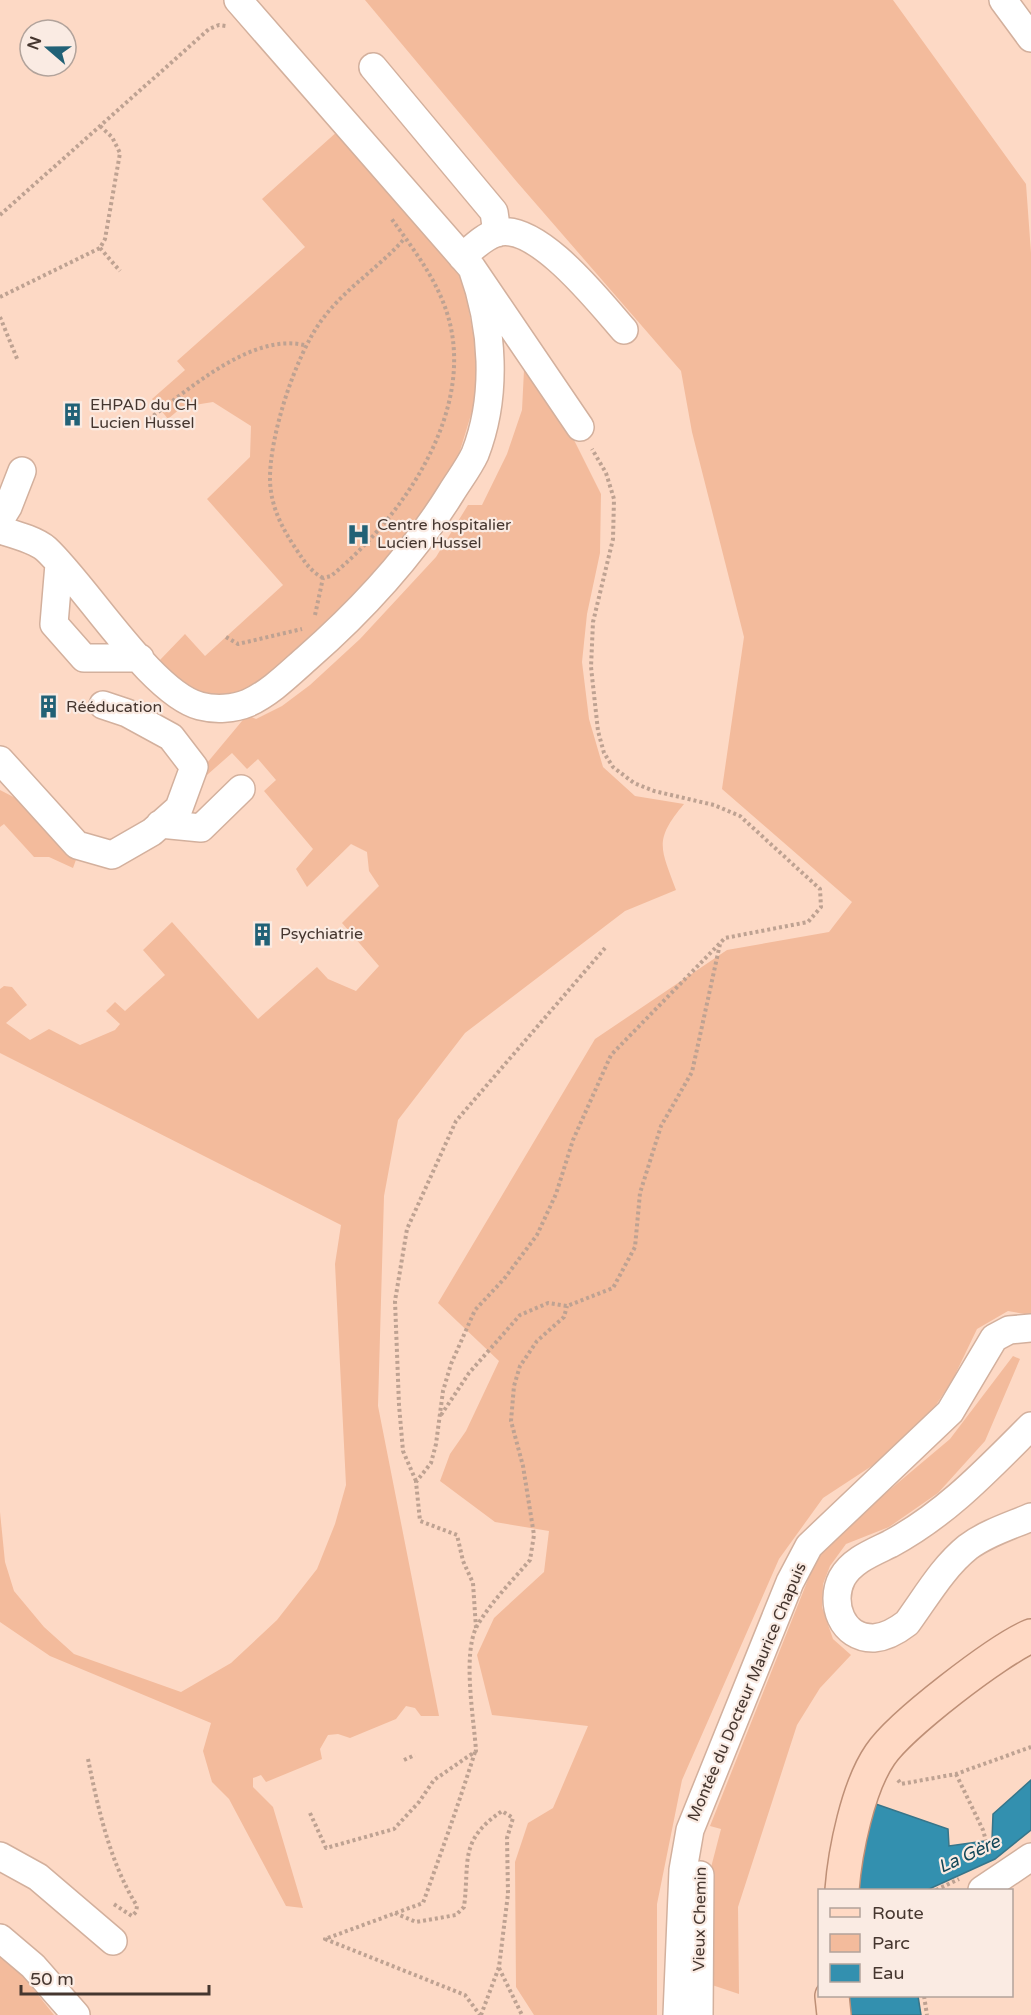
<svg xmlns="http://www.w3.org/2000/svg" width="1031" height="2015" viewBox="0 0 1031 2015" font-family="'Varela Round',sans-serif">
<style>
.green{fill:#f3bb9c}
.water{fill:#3390af;stroke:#387589;stroke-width:1.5}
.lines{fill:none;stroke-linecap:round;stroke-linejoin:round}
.minor-casing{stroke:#d3b09d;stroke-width:30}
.major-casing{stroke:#be8f76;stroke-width:36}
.path{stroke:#bea292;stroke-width:4;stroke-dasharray:3 3;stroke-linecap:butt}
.minor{stroke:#fff;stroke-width:27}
.major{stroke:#ffd9c4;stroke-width:33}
.labels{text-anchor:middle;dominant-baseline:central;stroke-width:4.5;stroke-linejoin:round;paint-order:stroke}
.poi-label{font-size:16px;fill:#45362f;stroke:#faebe3;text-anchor:start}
.street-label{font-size:16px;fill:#45362f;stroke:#faebe3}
.water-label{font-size:18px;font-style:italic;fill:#124758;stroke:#faebe3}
</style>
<rect width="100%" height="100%" fill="#fdd9c5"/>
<path class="green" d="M 365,0 L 893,0 L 1026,184 L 1031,253 L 1031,1315 L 1008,1311 L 977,1329 L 953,1379 L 923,1425 L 887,1456 L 823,1498 L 779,1559 L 682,1780 L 657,1904 L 657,2015 L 534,2015 L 516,1987 L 515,1862 L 528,1823 L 553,1808 L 588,1726 L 492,1715 L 477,1655 L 494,1618 L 544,1572 L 549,1531 L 495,1522 L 440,1481 L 450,1454 L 466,1431 L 499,1361 L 438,1303 L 595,1039 L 727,950 L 829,932 L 852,902 L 722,789 L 744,637 L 692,432 L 681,371 L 517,182 Z
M 339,130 L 462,274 L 475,343 L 477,395 L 459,454 L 424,513 L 378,571 L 327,626 L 253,691 L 215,698 L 190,690 L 159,661 L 185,634 L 205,656 L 283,585 L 207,499 L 250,457 L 251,426 L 213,402 L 182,407 L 168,419 L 152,399 L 185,370 L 177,361 L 305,247 L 262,199 Z
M 524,370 L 572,436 L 601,494 L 600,553 L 587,614 L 582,662 L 589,719 L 603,767 L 635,796 L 684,804 C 653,841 661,848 676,890 L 625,911 L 465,1033 L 398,1120 L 384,1196 L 378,1406 L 439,1716 L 421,1716 L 415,1708 L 406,1706 L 396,1719 L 350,1738 L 338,1734 L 328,1735 L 320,1749 L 322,1759 L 266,1782 L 261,1775 L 253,1778 L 253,1787 L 273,1807 L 303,1908 L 286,1906 L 229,1799 L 212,1782 L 203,1751 L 211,1723 L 50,1656 L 0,1622 L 0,1512 L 5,1562 L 14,1591 L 44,1627 L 74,1654 L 181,1692 L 231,1663 L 277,1620 L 317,1569 L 335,1524 L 346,1485 L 335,1264 L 341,1225 L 0,1053 L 0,989 L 4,986 L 12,987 L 27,1005 L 6,1023 L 30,1040 L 49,1029 L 80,1045 L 115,1030 L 120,1024 L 106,1011 L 115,1002 L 125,1011 L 165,975 L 143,950 L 172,922 L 258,1019 L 317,967 L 328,979 L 356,991 L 379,966 L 342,923 L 379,886 L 369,871 L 367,852 L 351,844 L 307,887 L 296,869 L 313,849 L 264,791 L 276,780 L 258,759 L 247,769 L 232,753 L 207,775 L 202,769 L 247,715 L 256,719 L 282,706 L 310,685 L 360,639 L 436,557 L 468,505 L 482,505 L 507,454 L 522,410 Z
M 0,790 L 25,803 L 56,843 L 77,857 L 73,868 L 49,857 L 34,857 L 4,824 L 0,827 Z
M 1013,1356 L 1020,1359 L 985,1441 L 938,1493 L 889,1527 L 846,1544 L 830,1566 L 823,1584 L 822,1607 L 833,1639 L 851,1655 L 820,1688 L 797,1725 L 738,1907 L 739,1994 L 706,1983 L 708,1879 L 721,1829 L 710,1826 L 813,1567 L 822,1548 L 836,1535 L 950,1439 Z
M 0,1954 L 12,1962 L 54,2015 L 0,2015 Z"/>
<path class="water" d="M 1031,1780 L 1031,1830 L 995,1859 L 927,1890 L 856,1890 L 873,1803 L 948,1829 L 949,1846 L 992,1840 L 993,1814 Z
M 846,1996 L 918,1996 L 921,2015 L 846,2015 Z"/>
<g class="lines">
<defs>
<path id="minor" d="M 238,0 L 472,268 L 580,427
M 1003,0 L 1031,38
M 373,67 L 494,212 L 497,233
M 462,257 C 473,248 483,237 496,233 C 536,220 600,303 624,330
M 0,520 L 8,507 L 22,471
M 0,530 C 13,534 36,540 46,549 C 86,586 151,693 200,706 C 215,710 234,709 248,703 C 270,693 289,674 306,659 C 362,610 412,556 451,493 C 459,480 469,467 475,454 C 498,395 493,326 472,268
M 59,564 L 54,624 L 84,658 L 140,658
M 0,760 L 77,845 L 112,855 L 152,832 L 179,808 L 194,767 L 171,737 L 127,713 L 103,705
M 160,824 L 201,828 L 241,789
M 1031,1426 C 987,1470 946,1514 890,1544 C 874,1552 852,1560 842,1578 C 829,1603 842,1639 874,1638 C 886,1637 898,1630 907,1623 C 926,1597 943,1567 968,1547 C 987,1533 1010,1526 1031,1517
M 0,1856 L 38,1877 L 113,1941
M 982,1890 L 1031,1857
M 0,1938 L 33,1966 L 76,2015
M 677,2015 L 683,1870 L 690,1830 L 790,1582 L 809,1546 L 950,1412 L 994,1338 L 1009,1330 L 1031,1328
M 699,2015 L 700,1875"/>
<path id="major" d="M 842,1890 C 845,1851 858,1787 880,1755 C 900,1725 998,1650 1031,1636
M 832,1996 L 834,2015"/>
</defs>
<use href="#minor" class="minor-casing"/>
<use href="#major" class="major-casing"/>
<path class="path" d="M 0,215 L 209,29 L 219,25 L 226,26
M 100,248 L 120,271
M 0,297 L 100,248 L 105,239 L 120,153 L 112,137 L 100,126
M 0,317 L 18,361
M 149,419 C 189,389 252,333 304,345
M 323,578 C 309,570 305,562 296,549 C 282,528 271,507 270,481 C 269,437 295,357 321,321 C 345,288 379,268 405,238
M 315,615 L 323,578 L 331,576 C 404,516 481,406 445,307 C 433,274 411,246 391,218
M 226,637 L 238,644 L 302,629
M 441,1415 L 469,1373 L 520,1315 L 548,1303 L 567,1306 L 613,1288 L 635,1247 L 640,1193 L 661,1126 L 692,1072 L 720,944
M 416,1481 L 403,1451 L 399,1405 L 395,1301 L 407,1229 L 456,1121 L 605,948
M 476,1628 L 473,1583 L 463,1561 L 457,1535 L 420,1521 L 416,1482 L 431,1463 L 436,1444 L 443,1391 L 451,1364 L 475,1310 L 504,1279 L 537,1235 L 556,1194 L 573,1140 L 611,1055 L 725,938 L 808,922 L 821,907 L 820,889 L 740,816 L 714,805 L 654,791 L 634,783 L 613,767 L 604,753 L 598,731 L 591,667 L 593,622 L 613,539 L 614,499 L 606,473 L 592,449
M 475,1752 C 459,1803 441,1853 423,1903 L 325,1939 L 465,1995 L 480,2015
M 88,1759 C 98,1808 110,1863 137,1906 L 136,1912 L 132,1916 L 112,1903
M 404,1760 L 415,1755
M 956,1774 L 983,1830 L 990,1856
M 898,1780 L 901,1784 L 956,1774 L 1031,1747
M 310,1813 L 326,1848 L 394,1829 L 419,1802 L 434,1780 L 476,1751 C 474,1719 462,1654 477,1626 C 491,1602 512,1581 530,1560 L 534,1535 L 523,1466 L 511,1421 L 514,1386 L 520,1366 L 537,1341 L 564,1317 L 567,1306
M 936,1890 L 959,1879
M 395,1913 L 416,1922 L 456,1915 L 464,1907 C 470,1861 458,1841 502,1811 L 513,1818 L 507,1838 L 508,1894 L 499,1967 L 481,2015
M 499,1968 L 522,2015
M 924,1996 L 927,2015"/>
<use href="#minor" class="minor"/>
<use href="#major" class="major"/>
</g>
<defs>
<symbol id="building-bare" viewBox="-9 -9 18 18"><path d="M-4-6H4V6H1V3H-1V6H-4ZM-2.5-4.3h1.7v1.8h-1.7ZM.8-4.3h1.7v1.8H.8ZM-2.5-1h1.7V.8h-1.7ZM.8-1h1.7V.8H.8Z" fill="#216176" stroke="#faebe3" stroke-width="2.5" paint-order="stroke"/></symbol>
<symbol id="hospital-bare" viewBox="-9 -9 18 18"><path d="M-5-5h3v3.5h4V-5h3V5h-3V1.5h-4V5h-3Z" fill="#216176" stroke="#faebe3" stroke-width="2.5" paint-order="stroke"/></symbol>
</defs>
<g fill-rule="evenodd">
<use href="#building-bare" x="56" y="398" width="33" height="33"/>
<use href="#hospital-bare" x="342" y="518" width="33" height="33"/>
<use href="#building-bare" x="32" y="690" width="33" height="33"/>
<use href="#building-bare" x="246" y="918" width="33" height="33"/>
</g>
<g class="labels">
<g class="poi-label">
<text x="90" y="405">EHPAD du CH<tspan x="90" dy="18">Lucien Hussel</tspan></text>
<text x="377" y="525">Centre hospitalier<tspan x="377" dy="18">Lucien Hussel</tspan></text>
<text x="66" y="707">Rééducation</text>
<text x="280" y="934">Psychiatrie</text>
</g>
<g class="street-label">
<text transform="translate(747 1692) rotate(-67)">Montée du Docteur Maurice Chapuis</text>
<text transform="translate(700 1919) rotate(-89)">Vieux Chemin</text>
</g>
<g class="water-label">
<text transform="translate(969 1854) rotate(-25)">La Gère</text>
</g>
</g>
<rect x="818" y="1889" width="195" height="108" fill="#faebe3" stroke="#b2a39b" stroke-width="1.5"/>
<rect x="830" y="1908" width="30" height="9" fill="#ffd9c4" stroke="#b2a39b" stroke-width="1.5"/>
<text x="872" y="1919" font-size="18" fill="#45362f">Route</text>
<rect x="830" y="1934" width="30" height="18" fill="#f3bb9c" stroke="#b2a39b" stroke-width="1.5"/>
<text x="872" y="1949" font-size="18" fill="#45362f">Parc</text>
<rect x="830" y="1964" width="30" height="18" fill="#3390af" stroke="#b2a39b" stroke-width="1.5"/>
<text x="872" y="1979" font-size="18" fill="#45362f">Eau</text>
<g transform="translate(48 48) rotate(290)"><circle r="28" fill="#faebe3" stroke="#b2a39b" stroke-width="1.5"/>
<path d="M0-4.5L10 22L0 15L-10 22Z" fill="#216176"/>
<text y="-9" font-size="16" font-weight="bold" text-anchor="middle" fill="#45362f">N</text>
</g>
<path d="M21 1985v9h188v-9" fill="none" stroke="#45362f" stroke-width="3"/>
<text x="30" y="1985" font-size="18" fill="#45362f" stroke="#faebe3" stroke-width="4.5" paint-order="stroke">50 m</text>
</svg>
